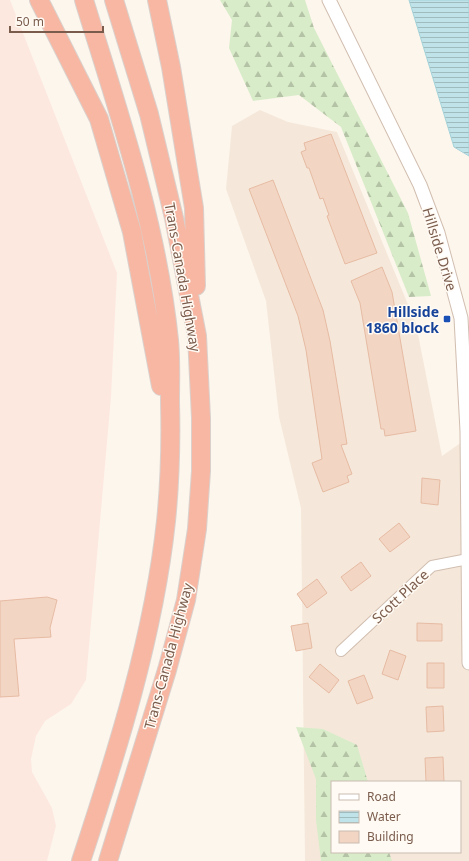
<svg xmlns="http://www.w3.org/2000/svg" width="469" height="861" viewBox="0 0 469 861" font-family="'Noto Sans',sans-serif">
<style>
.residential{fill:#f5e8da;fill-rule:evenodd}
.commercial{fill:#fde8e0}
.forest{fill:url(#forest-firs)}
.water{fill:url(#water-rules);stroke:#a5d3da}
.building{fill:#f3d5c3;stroke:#e6bba3}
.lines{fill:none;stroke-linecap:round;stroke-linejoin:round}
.minor-casing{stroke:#d1beb0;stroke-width:12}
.tertiary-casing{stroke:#d1beb0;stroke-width:15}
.motorway-casing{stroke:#dad1cd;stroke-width:20}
.minor{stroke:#fff;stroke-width:10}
.tertiary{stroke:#fff;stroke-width:13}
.motorway{stroke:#f7b7a3;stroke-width:18}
.transit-dot{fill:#1a4fb4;stroke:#fffaf3;stroke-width:1.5}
.labels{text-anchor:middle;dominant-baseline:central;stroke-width:3;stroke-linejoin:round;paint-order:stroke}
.street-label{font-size:14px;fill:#7a5c4d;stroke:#fffaf3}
.transit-label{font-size:14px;font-weight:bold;fill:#164399;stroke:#fffaf3;text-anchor:end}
</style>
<defs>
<pattern id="forest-firs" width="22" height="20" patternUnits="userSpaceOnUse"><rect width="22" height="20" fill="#d8ecc9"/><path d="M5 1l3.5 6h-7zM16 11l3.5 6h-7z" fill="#b4c2a5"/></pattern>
<pattern id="water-rules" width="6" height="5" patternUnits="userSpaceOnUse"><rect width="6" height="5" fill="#bfe3e8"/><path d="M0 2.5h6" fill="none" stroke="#a0bbbe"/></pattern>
</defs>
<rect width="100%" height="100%" fill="#fdf6ec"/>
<path class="residential" d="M 260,110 L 288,122 L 337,132 L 416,324 L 442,456 L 469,437 L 469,861 L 305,861 L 301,508 L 279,417 L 266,301 L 226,189 L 232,126 ZM 332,782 L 460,782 L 460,852 L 332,852 Z"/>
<path class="commercial" d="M 0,0 L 10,0 L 117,273 L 111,397 L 86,680 L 71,704 L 45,721 L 36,736 L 31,759 L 32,772 L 52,808 L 56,826 L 47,861 L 0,861 Z"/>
<path class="forest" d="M 220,0 L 305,0 L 314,28 L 408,213 L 431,296 L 409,297 L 341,127 L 299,95 L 253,101 L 229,48 L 232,20 Z
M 296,727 L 323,729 L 357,745 L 368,782 L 332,782 L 332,852 L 389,852 L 392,861 L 321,861 L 316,820 L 316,779 Z"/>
<path class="water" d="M 409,0 L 469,0 L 469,156 L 454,147 Z"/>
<path class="building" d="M 331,134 L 377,253 L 345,264 L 327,216 L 329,215 L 323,198 L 320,199 L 309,168 L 307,168 L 301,152 L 306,150 L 304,143 Z
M 273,180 L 323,310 L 330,341 L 347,444 L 341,445 L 352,474 L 347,476 L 349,482 L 323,492 L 312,463 L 322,459 L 306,350 L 298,316 L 249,189 Z
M 382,267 L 392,292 L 416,431 L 385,436 L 384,429 L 381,429 L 360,303 L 351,281 Z
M 422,478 L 440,480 L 438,505 L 421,503 Z
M 399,523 L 410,537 L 390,552 L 379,539 Z
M 361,562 L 371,576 L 351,591 L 341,577 Z
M 317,579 L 327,593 L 307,608 L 297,594 Z
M 47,597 L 57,600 L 50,628 L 51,637 L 14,639 L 19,696 L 0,697 L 0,601 Z
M 308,623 L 312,648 L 296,651 L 291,626 Z
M 417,623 L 442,624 L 442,641 L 417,641 Z
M 390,650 L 406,656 L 398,680 L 382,674 Z
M 427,663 L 444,663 L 444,688 L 427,688 Z
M 320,664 L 339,680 L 329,693 L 309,677 Z
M 364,675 L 373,698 L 357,704 L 348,681 Z
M 443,706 L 444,731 L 427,732 L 426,707 Z
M 443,757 L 444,782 L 426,782 L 425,758 Z"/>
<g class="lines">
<defs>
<path id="minor" d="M 341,651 L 432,566 L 468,559"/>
<path id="tertiary" d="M 329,0 L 420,185 L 438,233 L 461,318 L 467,431 L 469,663"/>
<path id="motorway" d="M 39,0 L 99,119 L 132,232 L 161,386
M 157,0 L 171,67 L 194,208 L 196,286
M 81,861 C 117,752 154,635 166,521 C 170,482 171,442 170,402 C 170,381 171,360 169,340 C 157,223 118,111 84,0
M 108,861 L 167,670 L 186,600 L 197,529 L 201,471 L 201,418 L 197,336 L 174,218 L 149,114 L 114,0"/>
</defs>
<use href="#minor" class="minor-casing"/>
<use href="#tertiary" class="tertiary-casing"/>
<use href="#motorway" class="motorway-casing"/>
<use href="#minor" class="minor"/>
<use href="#tertiary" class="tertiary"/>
<use href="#motorway" class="motorway"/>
</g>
<rect class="transit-dot" x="443" y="315" width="8" height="8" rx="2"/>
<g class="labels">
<g class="street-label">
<text transform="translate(440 249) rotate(73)">Hillside Drive</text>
<text transform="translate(183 277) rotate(80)">Trans-Canada Highway</text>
<text transform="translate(400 596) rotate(-43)">Scott Place</text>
<text transform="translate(168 656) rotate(-75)">Trans-Canada Highway</text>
</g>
<g class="transit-label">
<text x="439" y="311">Hillside<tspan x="439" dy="16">1860 block</tspan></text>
</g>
</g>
<rect x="331" y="781" width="130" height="72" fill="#fffaf3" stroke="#cabbb1"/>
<rect x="339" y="794" width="20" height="6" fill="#ffffff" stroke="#cabbb1"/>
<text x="367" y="801" font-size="12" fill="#7a5c4d">Road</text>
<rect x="339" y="811" width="20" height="12" fill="url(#water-rules)" stroke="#cabbb1"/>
<text x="367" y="821" font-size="12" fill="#7a5c4d">Water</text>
<rect x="339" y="831" width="20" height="12" fill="#f3d5c3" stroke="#cabbb1"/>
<text x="367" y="841" font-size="12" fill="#7a5c4d">Building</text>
<path d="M10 26v6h93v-6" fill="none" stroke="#7a5c4d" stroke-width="2"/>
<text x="16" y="26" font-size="12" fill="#7a5c4d" stroke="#fffaf3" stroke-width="3" paint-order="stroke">50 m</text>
</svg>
